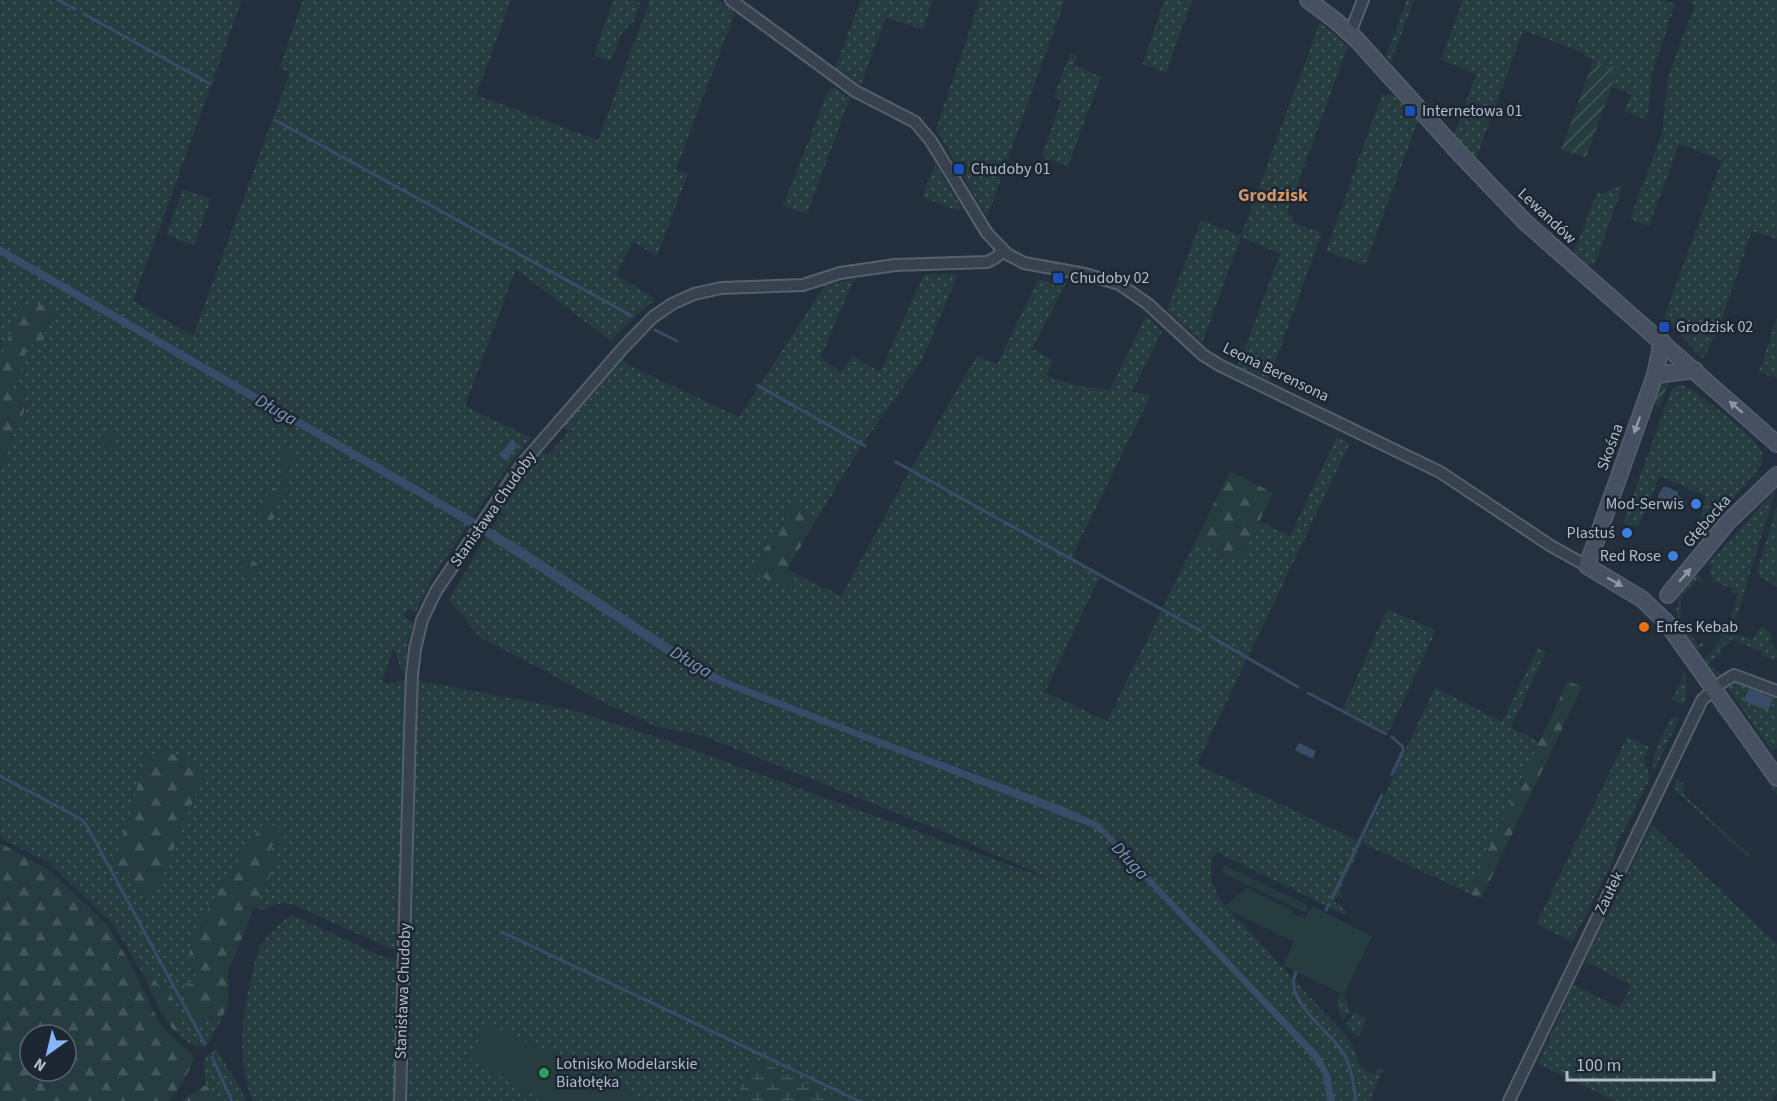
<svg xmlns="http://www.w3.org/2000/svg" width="1777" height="1101" viewBox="0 0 1777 1101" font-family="'Source Sans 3',sans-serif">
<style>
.grass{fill:url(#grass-dots);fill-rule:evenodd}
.forest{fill:url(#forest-firs);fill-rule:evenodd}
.wetland{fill:url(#wetland-marsh)}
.garden{fill:url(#garden-furrows)}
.pitch{fill:#263c3f}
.water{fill:#394c67}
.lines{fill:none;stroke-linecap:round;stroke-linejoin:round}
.stream{stroke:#394c67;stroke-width:3}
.street-casing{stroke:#565f6c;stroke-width:14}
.secondary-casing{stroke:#565f6c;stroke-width:18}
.street{stroke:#38414e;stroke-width:10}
.secondary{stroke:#465061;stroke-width:15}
.oneway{fill:#8e96a5}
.transit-dot{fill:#1a4fb4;stroke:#1d2633;stroke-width:2}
.shop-dot{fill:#3f7fe0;stroke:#1d2633;stroke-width:2}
.food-dot{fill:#e8710a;stroke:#1d2633;stroke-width:2}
.leisure-dot{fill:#2e9e5b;stroke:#1d2633;stroke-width:2}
.labels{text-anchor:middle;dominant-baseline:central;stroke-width:5;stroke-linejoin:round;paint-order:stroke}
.poi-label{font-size:16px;fill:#b4bcc9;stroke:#1d2633;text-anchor:start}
.street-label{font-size:16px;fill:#b4bcc9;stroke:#1d2633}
.neighbourhood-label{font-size:18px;font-weight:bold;fill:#d59563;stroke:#1d2633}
.water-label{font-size:18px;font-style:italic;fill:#7c92b1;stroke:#1d2633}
</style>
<defs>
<pattern id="grass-dots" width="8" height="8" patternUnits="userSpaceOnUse" patternTransform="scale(1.5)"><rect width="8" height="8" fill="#263c3f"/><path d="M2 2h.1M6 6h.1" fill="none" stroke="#435659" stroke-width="1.8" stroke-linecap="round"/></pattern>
<pattern id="forest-firs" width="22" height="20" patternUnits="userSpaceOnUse" patternTransform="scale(1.5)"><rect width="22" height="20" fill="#263c3f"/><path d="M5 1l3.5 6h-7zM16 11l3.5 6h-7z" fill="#435659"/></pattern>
<pattern id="wetland-marsh" width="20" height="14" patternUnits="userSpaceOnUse" patternTransform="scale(1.5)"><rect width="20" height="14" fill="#263c3f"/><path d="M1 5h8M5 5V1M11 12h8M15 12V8" fill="none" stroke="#435659"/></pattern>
<pattern id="garden-furrows" width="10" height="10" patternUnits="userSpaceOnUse" patternTransform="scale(1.5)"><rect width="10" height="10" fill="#263c3f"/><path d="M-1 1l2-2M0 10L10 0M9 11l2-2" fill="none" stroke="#435659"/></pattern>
</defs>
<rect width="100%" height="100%" fill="#242f3e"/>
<path class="grass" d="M 0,0 L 242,0 L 133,301 L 193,336 L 290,72 L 279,68 L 303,0 L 511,0 L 476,95 L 598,140 L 650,0 L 718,0 L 735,13 L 676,169 L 688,174 L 657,256 L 633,242 L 615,275 L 656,299 L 631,320 L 611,341 L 516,269 L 465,406 L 531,438 L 509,465 L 473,518 L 0,246 Z
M 613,0 L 633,0 L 640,3 L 634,21 L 621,34 L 611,61 L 594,55 Z
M 861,0 L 933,0 L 923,30 L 886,17 L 861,85 L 835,68 Z
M 980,0 L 1065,0 L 987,217 L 961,173 L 963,172 L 958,163 L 956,164 L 936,129 Z
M 1164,0 L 1192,0 L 1166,73 L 1143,64 Z
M 1407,0 L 1414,0 L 1391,62 L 1386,56 Z
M 1460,0 L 1663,0 L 1675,4 L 1652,73 L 1647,120 L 1624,111 L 1631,94 L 1612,87 L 1618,69 L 1593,62 L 1594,60 L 1584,56 L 1584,53 L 1523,30 L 1476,159 L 1454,134 L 1476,74 L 1441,60 L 1462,1 Z
M 1691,0 L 1777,0 L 1777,239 L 1752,231 L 1718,329 L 1703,359 L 1664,317 L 1722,160 L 1679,144 L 1649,226 L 1630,219 L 1662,133 L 1668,75 L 1695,5 L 1690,3 Z
M 1320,22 L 1348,46 L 1287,213 L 1294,217 L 1292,222 L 1322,233 L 1268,381 L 1238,366 L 1280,254 L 1241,237 L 1202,343 L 1167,310 L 1201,220 L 1241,236 Z
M 1070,53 L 1077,55 L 1074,65 L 1101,77 L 1068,166 L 1041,157 L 1061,100 L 1054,97 Z
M 836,88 L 850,98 L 807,214 L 783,206 L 827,93 L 830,89 Z
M 1382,94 L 1393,95 L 1418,121 L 1365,265 L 1326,251 Z
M 935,164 L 961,207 L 958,211 L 922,197 Z
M 1623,184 L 1595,264 L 1586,265 L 1574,252 L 1597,192 L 1603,194 Z
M 183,189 L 211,199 L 194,245 L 166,235 Z
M 0,255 L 468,525 L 430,582 L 416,612 L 408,609 L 404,616 L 413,623 L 408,641 L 404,673 C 399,669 399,657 393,649 L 382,681 L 387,684 L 407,679 L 399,942 L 396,949 L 389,948 L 294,905 L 281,903 L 263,910 L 254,907 L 263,887 L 277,865 L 270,851 L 278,829 L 197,926 L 189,952 L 189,963 L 196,974 L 194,984 L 200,1020 L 222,1018 C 206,1049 204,1058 174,1031 L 179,1027 L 150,972 L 143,974 L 112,923 L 48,862 L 7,842 L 0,836 L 0,477 L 6,450 L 27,408 L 10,383 L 20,371 L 24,356 L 31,344 L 42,343 C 44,332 45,323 56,317 L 18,312 L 0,361 ZM 284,449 L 297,454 L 294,460 L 278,465 L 283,458 ZM 163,751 L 148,894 L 126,869 L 121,877 Z
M 924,274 L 958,274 L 922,360 L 860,448 L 817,519 L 794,505 L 751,572 L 788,589 L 796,574 L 841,596 L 913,465 L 977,356 L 997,364 L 1038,280 L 1066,283 L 1032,349 L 1054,360 L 1046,376 L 1078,386 L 1110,390 L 1146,316 L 1162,331 L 1132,392 L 1151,395 L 1072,557 L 1101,574 L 1045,692 L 1107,721 L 1196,540 L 1239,563 L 1259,521 L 1290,536 L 1337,437 L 1350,443 L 1197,764 L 1362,843 L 1435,687 L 1502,722 L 1538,648 L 1546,652 L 1511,727 L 1539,742 L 1468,893 L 1362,843 L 1339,891 L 1343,894 L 1341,897 L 1338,896 L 1334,902 L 1342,906 L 1346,912 L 1345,915 L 1216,852 C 1206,868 1212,887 1222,902 L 1347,1037 L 1352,1044 L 1361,1068 L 1374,1075 L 1378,1068 L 1383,1070 L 1370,1101 L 1335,1101 L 1333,1088 L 1319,1054 L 1099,823 L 970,771 L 846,726 L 726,679 L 695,661 L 520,546 L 491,529 L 500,515 L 505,517 L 499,509 L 541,452 L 548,455 L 569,431 L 563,427 L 622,358 L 628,365 L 739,417 L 825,285 L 855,279 C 842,305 833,331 820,357 L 841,372 L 853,356 L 880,372 Z
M 1777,317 L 1777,378 L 1759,372 Z
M 1681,385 C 1695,388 1755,437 1761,450 C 1764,458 1762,465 1757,472 L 1695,541 L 1706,496 L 1660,476 L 1638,527 L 1623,523 L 1671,391 L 1676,386 Z
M 1775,491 L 1732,632 L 1752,640 L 1762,626 L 1773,636 L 1768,641 L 1777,650 L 1777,657 L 1773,660 L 1762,656 L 1763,652 L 1742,644 L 1739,645 L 1739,643 L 1731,639 L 1729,644 L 1726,644 L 1719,652 L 1723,657 L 1717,655 L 1709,664 L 1716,672 L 1721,674 L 1717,675 L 1704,659 C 1715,652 1714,644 1724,636 L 1718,634 L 1720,629 L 1727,630 L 1738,595 L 1731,593 L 1733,588 L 1714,582 L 1710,571 L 1712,566 L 1707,564 Z
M 1777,506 L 1777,587 L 1760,577 L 1757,571 Z
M 486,536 L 691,670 L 713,682 L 1091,827 L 1102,834 L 1314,1060 L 1323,1075 L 1327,1101 L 844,1101 L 755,1059 L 736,1097 L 735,1101 L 406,1101 L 411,981 L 417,680 L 572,710 L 666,740 L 1059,883 L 944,832 L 704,736 L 655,726 L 601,701 L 480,637 L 449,600 Z
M 1697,575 L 1703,580 L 1703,584 L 1697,580 L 1681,598 L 1680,619 L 1698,645 L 1704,641 L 1704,646 L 1698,650 C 1674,615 1665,610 1697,575 Z
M 1387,609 L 1436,630 L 1391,728 L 1385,732 L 1343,709 Z
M 1685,673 C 1687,684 1689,695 1683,705 L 1672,699 Z
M 1736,681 L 1777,698 L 1777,748 L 1772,751 L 1777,759 L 1727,687 Z
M 1710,706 C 1729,713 1764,770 1777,789 L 1777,795 L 1731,726 Z
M 1674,717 L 1679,719 L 1654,771 C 1650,754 1664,734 1671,718 Z
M 1627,736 L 1649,747 L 1645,759 L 1650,778 L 1617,844 L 1614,859 L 1572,942 L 1536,924 Z
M 1677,778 L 1685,785 L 1682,793 L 1750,855 L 1748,857 L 1673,788 Z
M 1652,825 L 1777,944 L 1777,1093 L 1771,1101 L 1615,1101 L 1538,1064 L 1573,985 L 1620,1008 L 1631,985 L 1585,961 Z
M 292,915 L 381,956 L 401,962 L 394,1101 L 253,1101 C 236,1061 242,1015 252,974 C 255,965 256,955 260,947 C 269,933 279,924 292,915 Z
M 1340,994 L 1344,995 L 1350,1011 L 1343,1020 L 1336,1003 Z
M 1354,1012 L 1367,1019 L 1359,1035 L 1356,1035 L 1346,1025 Z
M 216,1049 L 240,1087 L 246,1101 L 218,1101 L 206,1085 L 203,1063 L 206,1057 Z"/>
<path class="forest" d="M 34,303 L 47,306 L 58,313 L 50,320 L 45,328 L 43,351 L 31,344 L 24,356 L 20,371 L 10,383 L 13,389 L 22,392 C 32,412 14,430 6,449 C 2,458 3,468 0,477 L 0,361 L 18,312 L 25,305 Z
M 102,429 C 110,429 113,434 116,441 L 113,448 L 105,447 L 99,440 Z
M 288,447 L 297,454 L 293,465 L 278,466 L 283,458 L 284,449 Z
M 1230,471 L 1273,493 L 1239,563 L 1196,540 Z
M 286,476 L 287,487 L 279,496 L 276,516 L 272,520 L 262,520 L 259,517 L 267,495 L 281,484 L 282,478 Z
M 794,504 L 817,519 L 787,569 L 796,574 L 788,589 L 750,572 Z
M 249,549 L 252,552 L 253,561 L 257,563 L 256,573 L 250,576 L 241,573 Z
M 1568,681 L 1582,687 L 1481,899 L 1468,893 Z
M 163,751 L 191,760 L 204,774 L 162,878 L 148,894 L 126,870 L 121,877 L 114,864 L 147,756 Z
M 265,820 L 278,829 L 287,841 L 282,848 L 273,845 L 270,850 L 277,865 L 263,887 L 228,971 L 229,1002 L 222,1018 L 200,1021 L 193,1013 L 181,993 L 187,983 L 194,984 L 196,974 L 189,963 L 189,952 L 197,926 Z
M 0,843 L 49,870 L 108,926 L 134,970 L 159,1022 L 168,1033 L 190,1052 L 194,1059 C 188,1073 179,1090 168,1101 L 0,1101 ZM 30,1035 L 66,1035 L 66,1071 L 30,1071 Z
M 150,972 L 160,988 L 170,992 L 181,1020 L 179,1027 L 174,1031 L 160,1011 L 143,974 Z
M 206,1085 L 218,1101 L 181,1101 Z"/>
<path class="wetland" d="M 755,1059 L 844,1101 L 735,1101 L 736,1097 Z"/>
<path class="garden" d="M 1593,62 L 1618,69 L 1586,157 L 1561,150 Z
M 1670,376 L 1671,382 L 1667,386 L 1659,407 L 1653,405 L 1651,402 L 1660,383 Z"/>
<path class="pitch" d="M 1224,865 L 1309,906 L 1306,913 L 1221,872 Z
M 1247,888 L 1292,910 L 1291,913 L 1305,919 L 1312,906 L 1372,936 L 1344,995 L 1283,965 L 1294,942 L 1231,911 L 1226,905 Z
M 488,1024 L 544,1049 L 646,1101 L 543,1101 L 468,1057 Z"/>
<path class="water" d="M 0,246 L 473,518 L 520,546 L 695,661 L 726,679 L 846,726 L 1064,807 L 1099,823 L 1319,1054 L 1330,1075 L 1335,1101 L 1327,1101 L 1323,1075 L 1314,1060 L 1102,834 L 1091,827 L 713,682 L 691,670 L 468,525 L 0,255 Z
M 512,440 L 518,445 L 506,461 L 499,455 Z
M 1663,487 L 1667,487 L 1678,492 L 1678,496 L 1687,501 L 1684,510 L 1676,510 L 1667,501 L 1659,500 L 1658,496 Z
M 1749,688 L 1773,698 L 1768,711 L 1744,701 Z
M 1299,743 L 1316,751 L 1313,759 L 1295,750 Z"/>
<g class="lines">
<path class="stream" d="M 58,0 L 75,9
M 84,14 L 210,84
M 275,120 L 632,316
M 655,330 L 677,341
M 757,385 L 865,446
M 896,462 L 1201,631
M 1210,636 L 1298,687
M 1308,693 L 1386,734
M 1392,774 L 1403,751 L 1403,747 L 1392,737
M 0,776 L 81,819 L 86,824 L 205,1044
M 1332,898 L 1382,795
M 1326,910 L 1329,904
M 502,932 L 859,1101
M 1296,972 C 1282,1002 1332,1031 1345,1056 C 1352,1070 1354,1086 1356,1101
M 212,1057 L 232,1101"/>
<defs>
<path id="street" d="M 731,0 L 855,91 L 915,122 L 931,141 L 987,233 L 1007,254 L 1024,263 L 1085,274 L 1119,284 L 1148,304 L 1203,355 L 1221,366 L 1440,472 L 1551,546 L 1587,566
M 1350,33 L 1363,0
M 400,1101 L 410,728 L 412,675 L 415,649 L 422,620 L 436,591 L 522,464 L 624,347 L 653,317 L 672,304 L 694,294 L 721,288 L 803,285 L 840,273 L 895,265 L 987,262 L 995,258 L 1003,251
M 1509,1101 L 1702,700 L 1721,683 L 1734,675 L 1777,691"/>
<path id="secondary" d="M 1308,0 L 1336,21 L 1357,40 L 1460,154 L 1525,222 L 1777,444
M 1662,341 L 1655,375 L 1587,566 L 1642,599 L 1666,622 L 1777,778
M 1655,375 L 1695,370
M 1668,595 L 1728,522 L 1777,475"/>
</defs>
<use href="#street" class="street-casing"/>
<use href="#secondary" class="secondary-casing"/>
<use href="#street" class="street"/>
<use href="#secondary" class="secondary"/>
</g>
<defs><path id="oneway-solid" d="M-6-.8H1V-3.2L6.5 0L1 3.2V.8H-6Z" transform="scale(1.5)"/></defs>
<g class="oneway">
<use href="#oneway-solid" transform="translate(1736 407) rotate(-139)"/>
<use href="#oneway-solid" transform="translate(1637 425) rotate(110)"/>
<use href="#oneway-solid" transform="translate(1685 575) rotate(-49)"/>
<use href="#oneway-solid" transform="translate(1615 582) rotate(29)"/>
</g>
<g class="transit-dot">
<rect x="1404" y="105" width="12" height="12" rx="3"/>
<rect x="953" y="163" width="12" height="12" rx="3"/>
<rect x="1052" y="272" width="12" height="12" rx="3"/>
<rect x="1658" y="321" width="12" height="12" rx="3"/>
</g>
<g class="shop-dot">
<circle cx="1696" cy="504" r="6"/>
<circle cx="1627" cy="533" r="6"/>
<circle cx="1673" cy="556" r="6"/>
</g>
<circle class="food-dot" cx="1644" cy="627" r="6"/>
<circle class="leisure-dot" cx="544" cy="1073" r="6"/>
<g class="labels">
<g class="poi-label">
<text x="1422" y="111">Internetowa 01</text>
<text x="971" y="169">Chudoby 01</text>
<text x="1070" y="278">Chudoby 02</text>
<text x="1676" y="327">Grodzisk 02</text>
<text x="1684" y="504" text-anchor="end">Mod-Serwis</text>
<text x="1615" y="533" text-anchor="end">Plastuś</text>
<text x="1661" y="556" text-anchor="end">Red Rose</text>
<text x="1656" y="627">Enfes Kebab</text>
<text x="556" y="1064">Lotnisko Modelarskie<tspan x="556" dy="18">Białołęka</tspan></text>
</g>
<g class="street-label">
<text transform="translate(1547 216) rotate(43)">Lewandów</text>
<text transform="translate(1276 372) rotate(26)">Leona Berensona</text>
<text transform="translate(1610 447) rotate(-70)">Skośna</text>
<text transform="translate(493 509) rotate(-55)">Stanisława Chudoby</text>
<text transform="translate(1707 521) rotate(-49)">Głębocka</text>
<text transform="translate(1609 893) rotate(-64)">Zaułek</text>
<text transform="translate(403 991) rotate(-88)">Stanisława Chudoby</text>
</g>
<g class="neighbourhood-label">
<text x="1273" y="195">Grodzisk</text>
</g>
<g class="water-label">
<text transform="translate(276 410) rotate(30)">Długa</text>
<text transform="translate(691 662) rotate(31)">Długa</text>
<text transform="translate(1130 861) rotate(47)">Długa</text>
</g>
</g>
<g transform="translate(48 1053) rotate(214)"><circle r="28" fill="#1d2633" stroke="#59626f" stroke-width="1.5"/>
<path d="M0-4.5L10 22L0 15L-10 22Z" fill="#8ab4f8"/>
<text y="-9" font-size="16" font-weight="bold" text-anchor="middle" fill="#b4bcc9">N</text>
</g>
<path d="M1567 1071v9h147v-9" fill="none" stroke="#b4bcc9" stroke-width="3"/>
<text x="1576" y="1071" font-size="18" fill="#b4bcc9" stroke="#1d2633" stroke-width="4.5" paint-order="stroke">100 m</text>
</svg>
